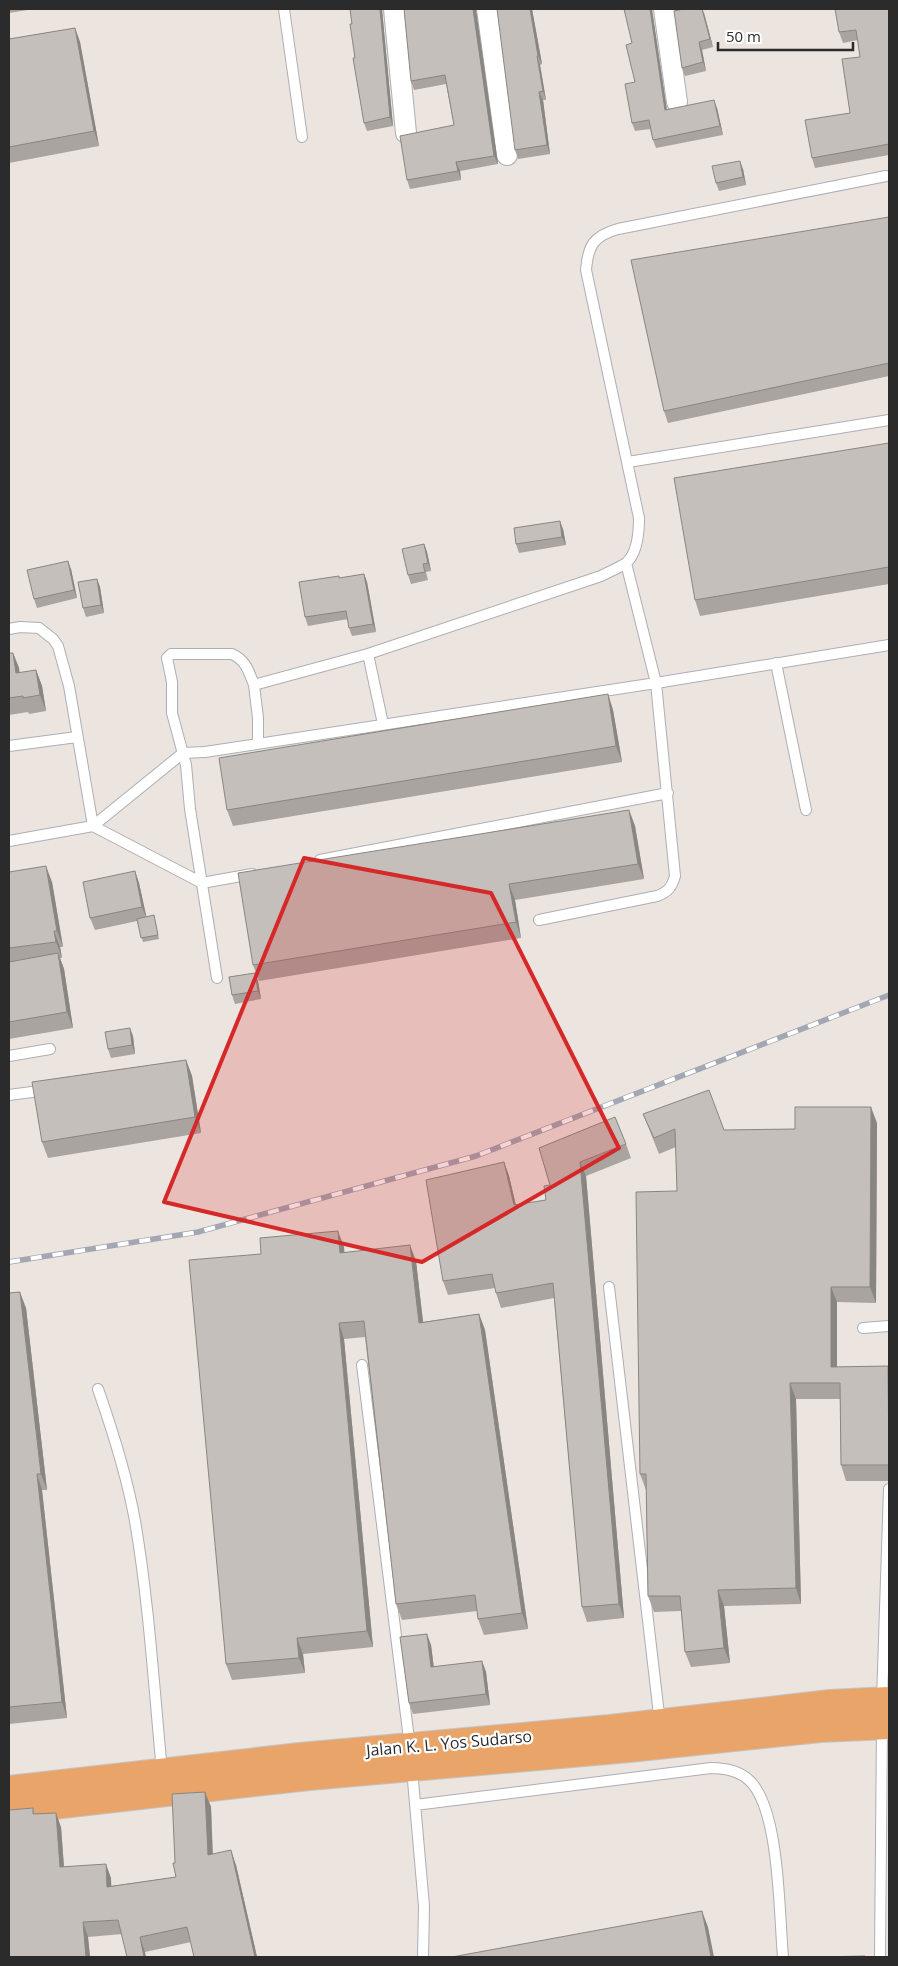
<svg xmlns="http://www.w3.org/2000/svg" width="898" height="1966" viewBox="0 0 898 1966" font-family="'Open Sans',sans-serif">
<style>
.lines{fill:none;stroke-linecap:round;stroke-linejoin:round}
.service-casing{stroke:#abafb6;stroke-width:12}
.minor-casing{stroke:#abafb6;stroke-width:22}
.trunk-casing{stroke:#c4c4c4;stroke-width:30}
.service{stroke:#fff;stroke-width:10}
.minor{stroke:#fff;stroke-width:20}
.trunk{stroke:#e9a469;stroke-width:28}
.rail-casing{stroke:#a2a7b3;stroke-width:5.5}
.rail{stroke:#fff;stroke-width:4;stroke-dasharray:11;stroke-linecap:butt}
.wall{fill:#a9a4a0}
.shaded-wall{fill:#898682}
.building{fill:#c4bfba;stroke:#898682}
.marked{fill:#d62828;fill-opacity:0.2;stroke:#d62828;stroke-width:4;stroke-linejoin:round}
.labels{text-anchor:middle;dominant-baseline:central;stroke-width:4.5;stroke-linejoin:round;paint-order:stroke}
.street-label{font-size:16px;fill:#2b2b2b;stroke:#fff}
</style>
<rect width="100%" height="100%" fill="#ebe4df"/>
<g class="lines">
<defs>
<path id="service" d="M 284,9 L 302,137
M 628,462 L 889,420
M 9,629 L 20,627 L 39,628 L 53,639 L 58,646 L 69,686 L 93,826 L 202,883 L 252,874
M 776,663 L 806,810
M 383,724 L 368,654 L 601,576 C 608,572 619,568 626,563 C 638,553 639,532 639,518 L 586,270 C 588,246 593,236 618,229 L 886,176
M 258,743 L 258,718 L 254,685 L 368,654
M 9,746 L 77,737
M 9,841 L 93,826 L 183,753 L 205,752 L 656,683 L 889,645
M 320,860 L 668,793
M 539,920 L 657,896 C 668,892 672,887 675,876 L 656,683 L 626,563
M 217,978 L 190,809 L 186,765 L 172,713 L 172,682 L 167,658 L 171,654 L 232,654 C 246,660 249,672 254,685
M 9,1056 L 50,1049
M 9,1095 L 47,1090
M 609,1287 L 660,1723
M 863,1328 L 889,1326
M 362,1365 L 410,1747
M 98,1389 C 113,1432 127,1476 135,1521 C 149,1603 154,1688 162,1771
M 882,1700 L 889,1489
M 412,1769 L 424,1906 L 423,1957
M 415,1805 L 711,1768 C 726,1768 740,1771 750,1781 C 780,1811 779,1914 783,1957
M 880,1957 L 882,1726"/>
<path id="minor" d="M 394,9 L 406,133
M 487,9 L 507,155
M 664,9 L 677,102"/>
<path id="trunk" d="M 9,1790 L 300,1757 L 610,1729 L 830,1704 L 889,1701
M 9,1810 L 309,1776 L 629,1748 L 820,1728 L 889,1725"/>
</defs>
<use href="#service" class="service-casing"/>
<use href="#minor" class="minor-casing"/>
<use href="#trunk" class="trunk-casing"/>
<use href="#service" class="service"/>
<use href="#minor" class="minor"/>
<use href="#trunk" class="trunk"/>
<defs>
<path id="rail" d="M 9,1262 L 198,1232 L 476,1156 L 889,995"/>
</defs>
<use href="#rail" class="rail-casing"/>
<use href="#rail" class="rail"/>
</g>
<path class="wall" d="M 9,9 L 34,9 L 9,13 Z
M 532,9 L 542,64 L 540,65 L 546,100 L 543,100 L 550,154 L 518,159 L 515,150 Z
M 889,9 L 889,155 L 815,168 L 812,158 L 850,113 L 860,57 L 858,40 L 843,43 L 839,32 Z
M 382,10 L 393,126 L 367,131 L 364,123 L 355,58 L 352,24 Z
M 475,11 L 498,164 L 460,171 L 461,180 L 410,189 L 407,180 L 454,125 L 446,84 L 414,90 L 411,81 Z
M 652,11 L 667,110 L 717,108 L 723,135 L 656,148 L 653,140 L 650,129 L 635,131 L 632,123 L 635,82 L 632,43 Z
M 704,13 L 713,47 L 702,50 L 706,71 L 685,76 L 682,68 Z
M 75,28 L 80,42 L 99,146 L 9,163 L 9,39 Z
M 743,169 L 746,185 L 719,191 L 716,183 Z
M 889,217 L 889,376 L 668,423 L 664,411 Z
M 889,443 L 889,584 L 700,616 L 695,600 Z
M 563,529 L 566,545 L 519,553 L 516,544 Z
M 424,544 L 427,552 L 431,571 L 426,572 L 428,580 L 411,584 L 408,575 Z
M 71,569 L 77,598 L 37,608 L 34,599 Z
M 364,574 L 367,582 L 376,632 L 352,636 L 349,628 L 348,619 L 308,626 L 305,617 L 340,578 Z
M 97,579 L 100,587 L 104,613 L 86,617 L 83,608 Z
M 9,653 L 13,653 L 19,668 L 19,673 L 36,670 L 42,686 L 46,711 L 29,714 L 28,712 L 9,715 Z
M 608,694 L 613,710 L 622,762 L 233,826 L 227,810 Z
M 629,810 L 635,826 L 644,879 L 515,900 L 521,938 L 259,981 L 253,965 Z
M 135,871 L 139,883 L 146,917 L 154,915 L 159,939 L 143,942 L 137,921 L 95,930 L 90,918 Z
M 9,872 L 52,882 L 63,947 L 60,947 L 62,958 L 60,958 L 64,969 L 73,1028 L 9,1039 Z
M 255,973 L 258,981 L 261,999 L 235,1004 L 232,995 Z
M 133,1036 L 135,1054 L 111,1058 L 108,1049 Z
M 186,1060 L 192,1076 L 201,1133 L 48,1158 L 42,1142 Z
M 643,1114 L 724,1130 L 795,1129 L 877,1123 L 876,1303 L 837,1302 L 837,1367 L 888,1366 L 889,1368 L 889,1481 L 846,1481 L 841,1465 L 840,1399 L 796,1399 L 801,1604 L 724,1606 L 730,1663 L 691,1667 L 685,1652 L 681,1611 L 654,1612 L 648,1596 L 646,1490 L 640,1474 L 677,1191 L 676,1147 L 659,1154 Z
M 626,1144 L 631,1158 L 586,1176 L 624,1618 L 587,1622 L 582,1607 L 554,1298 L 501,1308 L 496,1293 L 495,1288 L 448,1295 L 443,1281 L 504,1162 L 509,1176 L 516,1205 L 546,1200 L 550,1185 L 539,1148 Z
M 344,1247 L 344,1252 L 416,1261 L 423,1322 L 479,1314 L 485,1330 L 528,1629 L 484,1635 L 478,1619 L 477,1611 L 402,1620 L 396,1604 L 365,1337 L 344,1339 L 373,1647 L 303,1654 L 305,1673 L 232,1680 L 226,1664 Z
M 9,1293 L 26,1308 L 47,1490 L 42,1490 L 67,1718 L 9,1724 Z
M 431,1645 L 434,1667 L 482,1661 L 486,1672 L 490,1705 L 413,1714 L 409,1703 Z
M 205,1792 L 211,1807 L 213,1854 L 236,1865 L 257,1957 L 194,1957 L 191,1942 L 145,1952 L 122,1934 L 88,1937 L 90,1957 L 9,1957 L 33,1808 L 35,1814 L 61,1827 L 64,1867 L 111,1878 L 111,1886 L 176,1877 L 175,1863 Z"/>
<path class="shaded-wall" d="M 380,9 L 382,9 L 393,126 L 390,117 Z
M 473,9 L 476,9 L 498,164 L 494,156 Z
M 530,9 L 532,9 L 542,64 L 538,56 Z
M 650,9 L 652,9 L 668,118 L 665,110 Z
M 702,9 L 704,13 L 713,47 L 710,39 Z
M 75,28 L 80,42 L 99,146 L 94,131 Z
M 699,42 L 702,50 L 706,71 L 703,62 Z
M 537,56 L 540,65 L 546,100 L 543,91 Z
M 539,92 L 543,100 L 550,154 L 547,145 Z
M 714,100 L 717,108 L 723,135 L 720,126 Z
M 740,161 L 743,169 L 746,185 L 743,177 Z
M 456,162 L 460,171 L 461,180 L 458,171 Z
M 560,521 L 563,529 L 566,545 L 562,537 Z
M 424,544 L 427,552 L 431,571 L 428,563 Z
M 68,561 L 71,569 L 77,598 L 74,590 Z
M 364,574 L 367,582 L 376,632 L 373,624 Z
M 97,579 L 100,587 L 104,613 L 101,605 Z
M 13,653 L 19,668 L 22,689 L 16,673 Z
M 36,670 L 42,686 L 46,711 L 40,695 Z
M 608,694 L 613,710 L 622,762 L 616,746 Z
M 629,810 L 635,826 L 644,879 L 638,864 Z
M 46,866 L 52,882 L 63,947 L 57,931 Z
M 135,871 L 139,883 L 147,919 L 142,907 Z
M 509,884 L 515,900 L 521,938 L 516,922 Z
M 54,931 L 60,947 L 62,958 L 56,942 Z
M 58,953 L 64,969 L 73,1028 L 67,1012 Z
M 255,973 L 258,981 L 261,999 L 258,991 Z
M 130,1028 L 133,1036 L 135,1054 L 132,1045 Z
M 186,1060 L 192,1076 L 201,1133 L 195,1117 Z
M 871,1107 L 877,1123 L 876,1303 L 870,1287 Z
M 504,1162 L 509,1176 L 519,1219 L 514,1205 Z
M 580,1162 L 586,1176 L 624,1618 L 619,1604 Z
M 338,1231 L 344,1247 L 346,1269 L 340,1253 Z
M 410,1245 L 416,1261 L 425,1339 L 419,1323 Z
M 831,1287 L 837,1302 L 837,1383 L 831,1367 Z
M 20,1292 L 26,1308 L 47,1490 L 41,1474 Z
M 479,1314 L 485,1330 L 528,1629 L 522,1613 Z
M 339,1323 L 344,1339 L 373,1647 L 367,1631 Z
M 790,1383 L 796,1399 L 801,1604 L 796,1588 Z
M 37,1474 L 42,1490 L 67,1718 L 62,1702 Z
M 718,1590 L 724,1606 L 730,1663 L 724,1648 Z
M 427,1634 L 431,1645 L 435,1679 L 431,1667 Z
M 297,1638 L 303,1654 L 305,1673 L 299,1658 Z
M 482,1661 L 486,1672 L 490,1705 L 486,1694 Z
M 205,1792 L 211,1807 L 213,1870 L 208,1855 Z
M 56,1813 L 61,1827 L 65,1882 L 60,1867 Z
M 231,1850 L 236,1865 L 257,1957 L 255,1957 Z
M 106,1864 L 111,1878 L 112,1901 L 107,1887 Z
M 702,1911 L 708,1927 L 714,1957 L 711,1957 Z
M 83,1922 L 88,1937 L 90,1957 L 86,1957 Z
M 140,1937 L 145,1952 L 146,1957 L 144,1957 Z"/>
<path class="building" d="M 350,9 L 380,9 L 390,117 L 364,123 L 353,58 L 355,58 L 350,24 L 352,24 Z
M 404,9 L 473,9 L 494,156 L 456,162 L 458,171 L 407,180 L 400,136 L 454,125 L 445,75 L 411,81 Z
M 497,9 L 530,9 L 538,56 L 537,56 L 543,91 L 539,92 L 547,145 L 515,150 Z
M 624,9 L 650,9 L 665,110 L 714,100 L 720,126 L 653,140 L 649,120 L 632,123 L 625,84 L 635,82 L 626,45 L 632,43 Z
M 684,9 L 702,9 L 710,39 L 699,42 L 703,62 L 682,68 L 674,11 Z
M 835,9 L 889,9 L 889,144 L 812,158 L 805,120 L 850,113 L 842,59 L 860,57 L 856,30 L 839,32 Z
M 75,28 L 94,131 L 9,147 L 9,39 Z
M 740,161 L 743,177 L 716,183 L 712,166 Z
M 889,217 L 889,363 L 664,411 L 631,260 Z
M 889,443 L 889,567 L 695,600 L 674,478 Z
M 560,521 L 562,537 L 516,544 L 514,528 Z
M 424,544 L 428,563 L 423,564 L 425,572 L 408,575 L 402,549 Z
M 68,561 L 74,590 L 34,599 L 27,570 Z
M 364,574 L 373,624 L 349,628 L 346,611 L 305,617 L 299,582 L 339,576 L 339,578 Z
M 97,579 L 101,605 L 83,608 L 78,582 Z
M 9,653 L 13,653 L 16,673 L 36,670 L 40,695 L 23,698 L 23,696 L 9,698 Z
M 608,694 L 616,746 L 227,810 L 219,758 Z
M 629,810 L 638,864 L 509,884 L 516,922 L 253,965 L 238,873 Z
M 46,866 L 57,931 L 54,931 L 56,942 L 9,948 L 9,872 Z
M 135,871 L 142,907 L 90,918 L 83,882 Z
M 154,915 L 158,935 L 141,938 L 137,919 Z
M 58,953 L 67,1012 L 9,1022 L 9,962 Z
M 255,973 L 258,991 L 232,995 L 229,977 Z
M 130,1028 L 132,1045 L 108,1049 L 105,1032 Z
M 186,1060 L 195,1117 L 42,1142 L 32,1082 Z
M 709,1090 L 724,1130 L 795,1129 L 795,1107 L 871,1107 L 870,1287 L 831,1287 L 831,1367 L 888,1366 L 889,1465 L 841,1465 L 840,1383 L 790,1383 L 796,1588 L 718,1590 L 724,1648 L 685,1652 L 680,1596 L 648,1596 L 646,1474 L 640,1474 L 636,1192 L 677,1191 L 675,1129 L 654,1138 L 643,1114 Z
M 615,1117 L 626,1144 L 580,1162 L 619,1604 L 582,1607 L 553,1283 L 496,1293 L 492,1274 L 443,1281 L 426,1180 L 504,1162 L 514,1205 L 546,1200 L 544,1186 L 550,1185 L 539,1148 Z
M 338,1231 L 340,1253 L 410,1245 L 419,1323 L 479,1314 L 522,1613 L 478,1619 L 475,1595 L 396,1604 L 364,1321 L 339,1323 L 367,1631 L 297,1638 L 299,1658 L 226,1664 L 189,1260 L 261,1254 L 260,1238 Z
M 20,1292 L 41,1474 L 37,1474 L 62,1702 L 9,1707 L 9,1293 Z
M 427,1634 L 431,1667 L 482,1661 L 486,1694 L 409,1703 L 400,1637 Z
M 205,1792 L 208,1855 L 231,1850 L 255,1957 L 194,1957 L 187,1927 L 140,1937 L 144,1957 L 127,1957 L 118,1920 L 83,1922 L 86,1957 L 9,1957 L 9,1810 L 33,1808 L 33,1814 L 56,1813 L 60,1867 L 106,1864 L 107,1887 L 176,1877 L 173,1863 L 175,1863 L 172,1794 Z
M 702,1911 L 711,1957 L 452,1957 Z
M 865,1956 L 865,1957 L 815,1957 Z"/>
<path class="marked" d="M 304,858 L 491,893 L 619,1148 L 422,1262 L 164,1202 Z"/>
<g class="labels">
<g class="street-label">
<text transform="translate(449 1743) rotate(-5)">Jalan K. L. Yos Sudarso</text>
</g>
</g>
<rect width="898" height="1966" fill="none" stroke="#2b2b2b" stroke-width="20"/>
<path d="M718 42v8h135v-8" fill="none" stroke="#2b2b2b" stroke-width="2.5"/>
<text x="726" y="42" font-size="15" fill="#2b2b2b" stroke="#ffffff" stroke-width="4" paint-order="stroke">50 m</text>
</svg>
